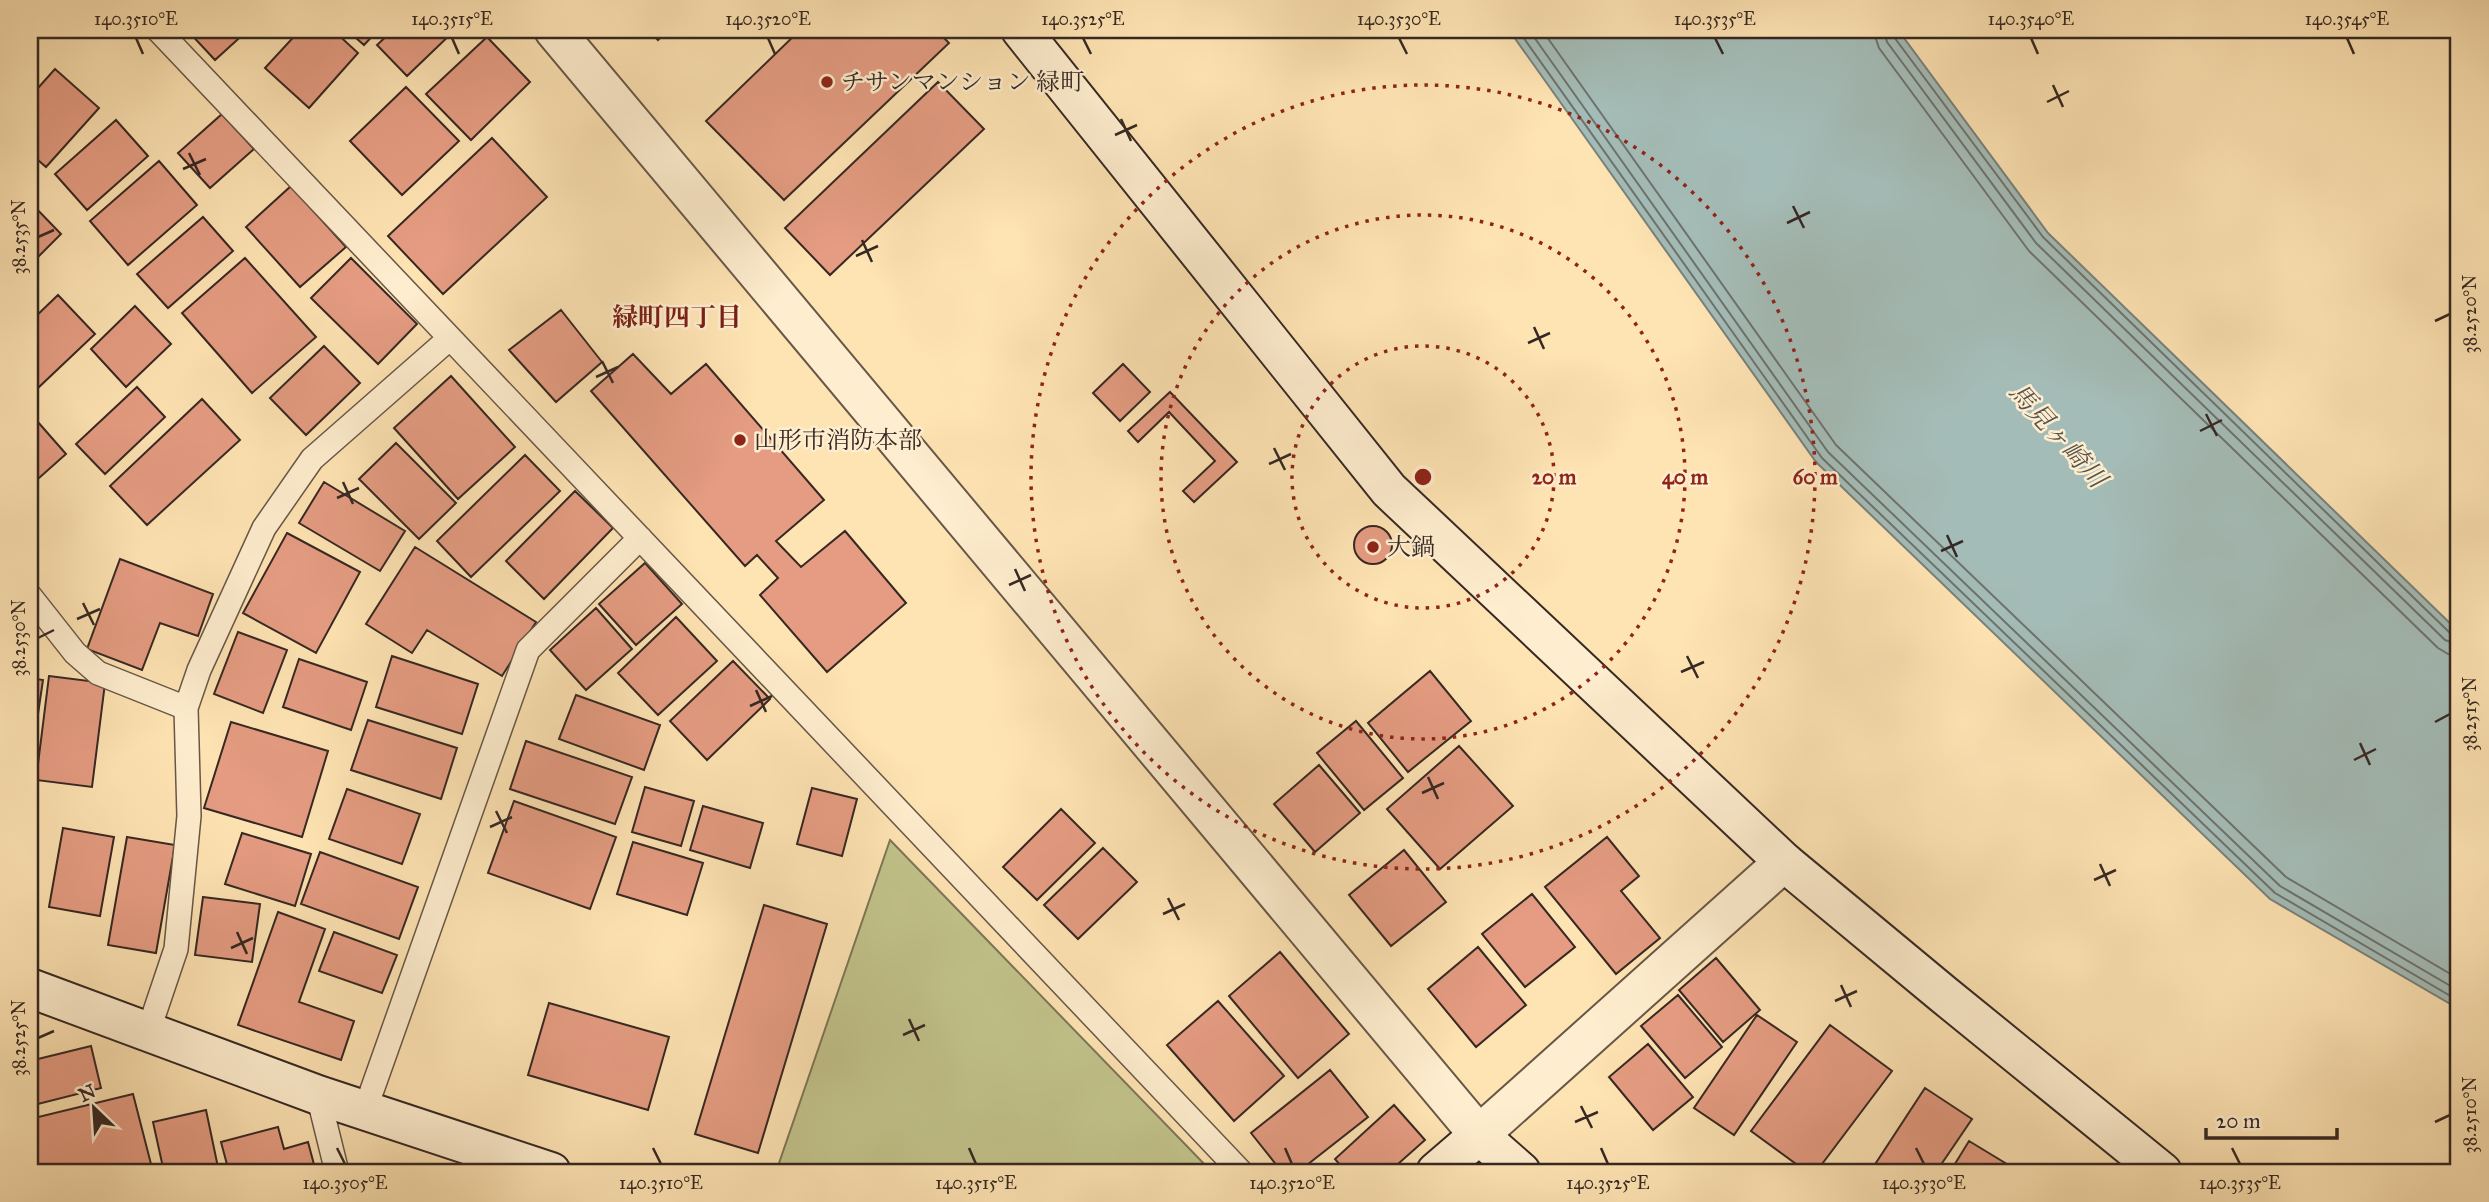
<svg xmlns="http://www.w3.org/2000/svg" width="2489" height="1202" viewBox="0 0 2489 1202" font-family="'IM FELL Great Primer','Noto Serif JP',serif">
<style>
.green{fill:#c2c38b;stroke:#7c7657;stroke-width:2}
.water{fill:#a4bcb7;stroke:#78817c;stroke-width:2}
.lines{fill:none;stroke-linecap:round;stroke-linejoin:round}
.shore{stroke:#6d726d;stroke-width:2}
.building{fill:#e59c82;stroke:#362823;stroke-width:2}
.lane-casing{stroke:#685747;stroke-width:26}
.street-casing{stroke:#685747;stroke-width:42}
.secondary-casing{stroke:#362823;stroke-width:42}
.lane{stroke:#feedce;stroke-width:23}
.street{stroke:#feedce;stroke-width:38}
.secondary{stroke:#feedce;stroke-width:38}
.ticks{fill:none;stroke:#362823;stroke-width:2.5}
.ring{fill:none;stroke:#8f2418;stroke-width:3.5;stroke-dasharray:3.5 7}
.poi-dot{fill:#8f2418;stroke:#feedce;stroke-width:2.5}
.labels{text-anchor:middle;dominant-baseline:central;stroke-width:5;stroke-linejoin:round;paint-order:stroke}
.poi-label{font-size:24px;fill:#362823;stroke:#feedce;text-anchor:start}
.neighbourhood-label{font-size:26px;font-weight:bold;fill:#7a1f14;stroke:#feedce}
.water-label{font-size:26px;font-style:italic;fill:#57544f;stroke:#feedce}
.centre{fill:#8f2418;stroke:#feedce;stroke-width:3.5}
.ring-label{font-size:21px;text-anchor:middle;font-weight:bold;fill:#8f2418;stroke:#feedce;stroke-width:5;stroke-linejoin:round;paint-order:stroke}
.neatline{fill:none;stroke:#362823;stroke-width:2.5}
.ticks-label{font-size:18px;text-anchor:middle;fill:#362823}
</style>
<rect width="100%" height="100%" fill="#fee3b3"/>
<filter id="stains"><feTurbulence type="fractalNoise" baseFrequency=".00286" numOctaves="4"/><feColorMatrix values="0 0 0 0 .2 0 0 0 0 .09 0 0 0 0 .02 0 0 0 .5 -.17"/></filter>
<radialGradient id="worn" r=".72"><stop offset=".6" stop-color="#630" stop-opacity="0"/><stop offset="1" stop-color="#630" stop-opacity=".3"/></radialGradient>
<path class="green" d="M 890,840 L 1212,1172 L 776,1172 Z"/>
<path class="water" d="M 1509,30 L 1898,30 L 2048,233 L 2459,632 L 2459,1009 L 2270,899 L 1816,462 Z"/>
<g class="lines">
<path class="shore" d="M 1518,30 L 1822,458 L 2275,893 L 2459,1001
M 1529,30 L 1828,452 L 2280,886 L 2459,991
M 1542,30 L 1836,445 L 2286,877 L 2459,979
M 1873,30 L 1879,48 L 2029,251 L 2438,648 L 2448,654 L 2459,656
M 1884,30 L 1887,42 L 2036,243 L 2445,640 L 2459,645
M 1893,30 L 1894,37 L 2043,237 L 2451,634 L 2459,636"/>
</g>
<path class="building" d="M 187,30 L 248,30 L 215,60 Z
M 300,30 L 333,30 L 358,53 L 309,108 L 265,68 Z
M 347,30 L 378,30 L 364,45 Z
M 393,30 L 455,30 L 407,76 L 377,45 Z
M 648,30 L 668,30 L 658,40 Z
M 800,30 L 936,30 L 949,43 L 784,200 L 706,121 Z
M 487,37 L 530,82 L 471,140 L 426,94 Z
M 55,69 L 99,108 L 46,167 L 30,153 L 30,97 Z
M 938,82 L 984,129 L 830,275 L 785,228 Z
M 406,87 L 459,141 L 402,195 L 350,141 Z
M 222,114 L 254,149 L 210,188 L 178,153 Z
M 116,120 L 148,156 L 87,210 L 55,174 Z
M 492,138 L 547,197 L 443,294 L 388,236 Z
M 159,161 L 197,205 L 128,265 L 90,221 Z
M 291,186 L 346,247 L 300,287 L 246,227 Z
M 30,202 L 61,234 L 30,265 Z
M 203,217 L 233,251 L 168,308 L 137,274 Z
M 245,258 L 316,337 L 252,393 L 182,313 Z
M 351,258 L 417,324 L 378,364 L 311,298 Z
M 58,295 L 95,334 L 39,387 L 30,378 L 30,322 Z
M 135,306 L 171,344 L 126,387 L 91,349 Z
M 561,310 L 602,362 L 556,402 L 509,350 Z
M 324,346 L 360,383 L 306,435 L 270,398 Z
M 633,354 L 671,394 L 706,364 L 824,500 L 776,541 L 801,567 L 845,531 L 906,603 L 827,672 L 760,595 L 778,578 L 757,555 L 745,566 L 591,391 Z
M 1123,364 L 1150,392 L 1120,421 L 1093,393 Z
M 451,376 L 515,447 L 458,499 L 394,428 Z
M 137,387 L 165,417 L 105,474 L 76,444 Z
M 1170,392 L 1237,462 L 1194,502 L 1183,491 L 1215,461 L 1169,412 L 1138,442 L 1128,431 Z
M 202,399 L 240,440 L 147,525 L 110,486 Z
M 30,413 L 66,454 L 30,486 Z
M 396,443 L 456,503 L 419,539 L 359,479 Z
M 525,455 L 560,491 L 471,577 L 437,541 Z
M 324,482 L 405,531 L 380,571 L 299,523 Z
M 575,491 L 613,528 L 544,599 L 506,561 Z
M1354 545a19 19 0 1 1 38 0a19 19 0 1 1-38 0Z
M 287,533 L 360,572 L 316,653 L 243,613 Z
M 415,547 L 536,622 L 502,676 L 427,630 L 412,653 L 366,624 Z
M 120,559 L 213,594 L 198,636 L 160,623 L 142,670 L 87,649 Z
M 645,563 L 682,604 L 636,645 L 599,604 Z
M 596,608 L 632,649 L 586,690 L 550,650 Z
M 676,617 L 717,661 L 658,715 L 618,673 Z
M 238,632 L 287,650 L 263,713 L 214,694 Z
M 392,656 L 478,684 L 462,734 L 376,707 Z
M 299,659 L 367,682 L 351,730 L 283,707 Z
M 733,661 L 770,699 L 707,760 L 670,721 Z
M 1430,671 L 1471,721 L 1408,772 L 1368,723 Z
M 49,676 L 105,683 L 92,787 L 36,780 Z
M 30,678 L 43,680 L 33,748 L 30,747 Z
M 576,695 L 660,725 L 644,770 L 559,739 Z
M 368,720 L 457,748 L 441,799 L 351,770 Z
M 1356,721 L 1403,778 L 1364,810 L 1317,753 Z
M 231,722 L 328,751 L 302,837 L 204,808 Z
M 526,741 L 632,777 L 615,824 L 510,789 Z
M 1459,746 L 1513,806 L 1440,869 L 1387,809 Z
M 1319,765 L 1360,813 L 1315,852 L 1274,804 Z
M 645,787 L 694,801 L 681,846 L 632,832 Z
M 812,788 L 857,799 L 842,856 L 797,844 Z
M 347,789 L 420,814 L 402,864 L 329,839 Z
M 514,801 L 616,837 L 590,909 L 488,873 Z
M 703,806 L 763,823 L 750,868 L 690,850 Z
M 1061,809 L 1095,843 L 1037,900 L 1003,867 Z
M 63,828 L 114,837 L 100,916 L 49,907 Z
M 242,833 L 311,854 L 295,906 L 225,884 Z
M 127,837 L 175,845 L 156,953 L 108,945 Z
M 1607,837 L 1639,876 L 1621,891 L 1660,938 L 1616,974 L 1545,887 Z
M 633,842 L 703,863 L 687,915 L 617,894 Z
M 1103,848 L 1137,882 L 1078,939 L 1044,905 Z
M 1404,850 L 1446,902 L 1391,946 L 1349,895 Z
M 320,852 L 418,887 L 399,939 L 301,904 Z
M 1532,894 L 1575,947 L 1525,987 L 1482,934 Z
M 203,897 L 260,904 L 252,962 L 195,955 Z
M 764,905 L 827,924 L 758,1153 L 695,1134 Z
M 278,912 L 325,929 L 299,1002 L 354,1021 L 341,1060 L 238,1025 Z
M 334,932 L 397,955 L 382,993 L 319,971 Z
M 1478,947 L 1526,1005 L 1476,1047 L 1428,989 Z
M 1280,952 L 1349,1034 L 1298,1078 L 1229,996 Z
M 1716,958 L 1760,1010 L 1723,1042 L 1679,990 Z
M 1678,995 L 1722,1047 L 1685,1078 L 1641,1026 Z
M 1218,1001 L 1284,1076 L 1234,1121 L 1167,1045 Z
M 549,1003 L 669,1037 L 648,1110 L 528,1075 Z
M 1757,1015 L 1797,1042 L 1734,1135 L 1694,1108 Z
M 1830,1025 L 1892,1071 L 1816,1172 L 1807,1172 L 1751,1131 Z
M 30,1040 L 34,1040 L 38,1059 L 91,1046 L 101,1088 L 30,1106 Z
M 1648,1044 L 1693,1097 L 1653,1130 L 1609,1077 Z
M 1330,1070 L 1368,1117 L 1298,1172 L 1282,1172 L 1251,1133 Z
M 1925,1088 L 1972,1119 L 1936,1172 L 1870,1172 Z
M 133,1094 L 151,1164 L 115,1172 L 30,1172 L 30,1119 Z
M 1394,1105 L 1425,1140 L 1389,1172 L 1346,1172 L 1335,1159 Z
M 206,1110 L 219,1172 L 164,1172 L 153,1122 Z
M 278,1127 L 284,1149 L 308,1142 L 316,1172 L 229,1172 L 221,1142 Z
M 1969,1141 L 2020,1172 L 1950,1172 Z"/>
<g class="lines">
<defs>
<path id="lane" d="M 158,30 L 1241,1172
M 30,596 L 75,653 L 98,673 L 186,708
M 148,1032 L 176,949 L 189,816 L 186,708 L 199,670 L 264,528 L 312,459 L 450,338
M 318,1095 L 337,1172
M 365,1110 L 528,650 L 640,538"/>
<path id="street" d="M 554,30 L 1479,1135 L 1784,862"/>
<path id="secondary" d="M 1021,30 L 1389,490 L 1784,862 L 1943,994 L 2162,1172
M 30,988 L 318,1095 L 551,1172
M 1436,1172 L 1479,1135 L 1521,1172"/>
</defs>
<use href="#lane" class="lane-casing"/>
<use href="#street" class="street-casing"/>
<use href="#secondary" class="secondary-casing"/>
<use href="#lane" class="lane"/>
<use href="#street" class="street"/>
<use href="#secondary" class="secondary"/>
</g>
<path class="ticks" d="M 136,38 L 143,54M 452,38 L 459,54M 768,38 L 775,54M 1083,38 L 1091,54M 1399,38 L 1407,54M 1715,38 L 1723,54M 2031,38 L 2038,54M 2347,38 L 2354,54M 2053,85 L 2063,107M 2047,102 L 2069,91M 1121,119 L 1131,141M 1115,135 L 1137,125M 189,153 L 200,175M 183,169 L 206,159M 1793,206 L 1804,228M 1787,223 L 1810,212M 38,237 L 54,230M 862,240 L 872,262M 856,256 L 878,246M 2435,321 L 2450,314M 1534,327 L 1544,349M 1528,343 L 1550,333M 602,361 L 613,383M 596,377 L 618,367M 2206,414 L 2217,436M 2200,431 L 2222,420M 1274,448 L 1285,470M 1269,464 L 1291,454M 343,482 L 353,504M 337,498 L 359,488M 1947,535 L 1957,557M 1941,551 L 1963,541M 1015,569 L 1025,591M 1009,585 L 1031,575M 83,603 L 94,625M 77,619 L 100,609M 38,638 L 54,630M 1687,656 L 1698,678M 1681,672 L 1704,662M 756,690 L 766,712M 750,706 L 772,696M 2435,722 L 2450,714M 2360,743 L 2370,765M 2354,760 L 2376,749M 1428,777 L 1438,799M 1422,793 L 1444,783M 496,811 L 507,833M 490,827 L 512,817M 2100,864 L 2110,886M 2094,880 L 2116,870M 1168,898 L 1179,920M 1163,914 L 1185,904M 237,932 L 247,954M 231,948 L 253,938M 1841,985 L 1851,1007M 1835,1001 L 1857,991M 909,1019 L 919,1041M 903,1035 L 925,1025M 38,1038 L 54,1031M 1581,1106 L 1592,1128M 1575,1122 L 1598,1112M 2435,1122 L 2450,1115M 337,1148 L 345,1164M 653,1148 L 661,1164M 969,1148 L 976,1164M 1285,1148 L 1292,1164M 1601,1148 L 1608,1164M 1916,1148 L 1924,1164M 2232,1148 L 2240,1164"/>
<g class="ring">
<circle cx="1423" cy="477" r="131"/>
<circle cx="1423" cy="477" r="262"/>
<circle cx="1423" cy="477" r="392"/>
</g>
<g class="poi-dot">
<circle cx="827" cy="82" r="7"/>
<circle cx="740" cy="440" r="7"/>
<circle cx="1373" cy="547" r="7"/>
</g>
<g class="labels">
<g class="poi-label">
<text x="841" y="82">チサンマンション 緑町</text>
<text x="754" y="440">山形市消防本部</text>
<text x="1387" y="547">大鍋</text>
</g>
<g class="neighbourhood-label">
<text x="677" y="317">緑町四丁目</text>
</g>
<g class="water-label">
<text transform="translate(2058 435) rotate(48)">馬見ヶ崎川</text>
</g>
</g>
<circle cx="1423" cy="477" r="10" class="centre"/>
<g class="ring-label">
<text x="1554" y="484">20 m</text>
<text x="1685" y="484">40 m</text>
<text x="1815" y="484">60 m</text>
</g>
<rect width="2489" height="1202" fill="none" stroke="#fee3b3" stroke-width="77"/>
<g transform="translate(94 1108) rotate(335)" stroke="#feedce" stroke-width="5" paint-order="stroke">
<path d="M0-5L12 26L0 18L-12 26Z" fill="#362823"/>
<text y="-10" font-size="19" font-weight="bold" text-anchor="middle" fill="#362823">N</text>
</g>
<path d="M2206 1128v10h131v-10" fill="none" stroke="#362823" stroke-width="3.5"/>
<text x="2216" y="1128" font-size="21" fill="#362823" stroke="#feedce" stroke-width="5" paint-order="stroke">20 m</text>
<rect x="38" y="38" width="2412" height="1126" class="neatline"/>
<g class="ticks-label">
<text x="136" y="25">140.3510°E</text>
<text x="452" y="25">140.3515°E</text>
<text x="768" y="25">140.3520°E</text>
<text x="1083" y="25">140.3525°E</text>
<text x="1399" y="25">140.3530°E</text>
<text x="1715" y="25">140.3535°E</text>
<text x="2031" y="25">140.3540°E</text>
<text x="2347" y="25">140.3545°E</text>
<text transform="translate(19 237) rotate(-90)" y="6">38.2535°N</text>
<text transform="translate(2470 314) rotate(-90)" y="6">38.2520°N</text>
<text transform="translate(19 638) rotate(-90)" y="6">38.2530°N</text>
<text transform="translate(2470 714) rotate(-90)" y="6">38.2515°N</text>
<text transform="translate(19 1038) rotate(-90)" y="6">38.2525°N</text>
<text transform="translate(2470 1115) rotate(-90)" y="6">38.2510°N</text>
<text x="345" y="1189">140.3505°E</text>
<text x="661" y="1189">140.3510°E</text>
<text x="976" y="1189">140.3515°E</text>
<text x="1292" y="1189">140.3520°E</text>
<text x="1608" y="1189">140.3525°E</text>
<text x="1924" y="1189">140.3530°E</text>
<text x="2240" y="1189">140.3535°E</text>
</g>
<rect width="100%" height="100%" filter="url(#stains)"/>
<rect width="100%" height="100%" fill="url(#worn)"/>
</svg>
